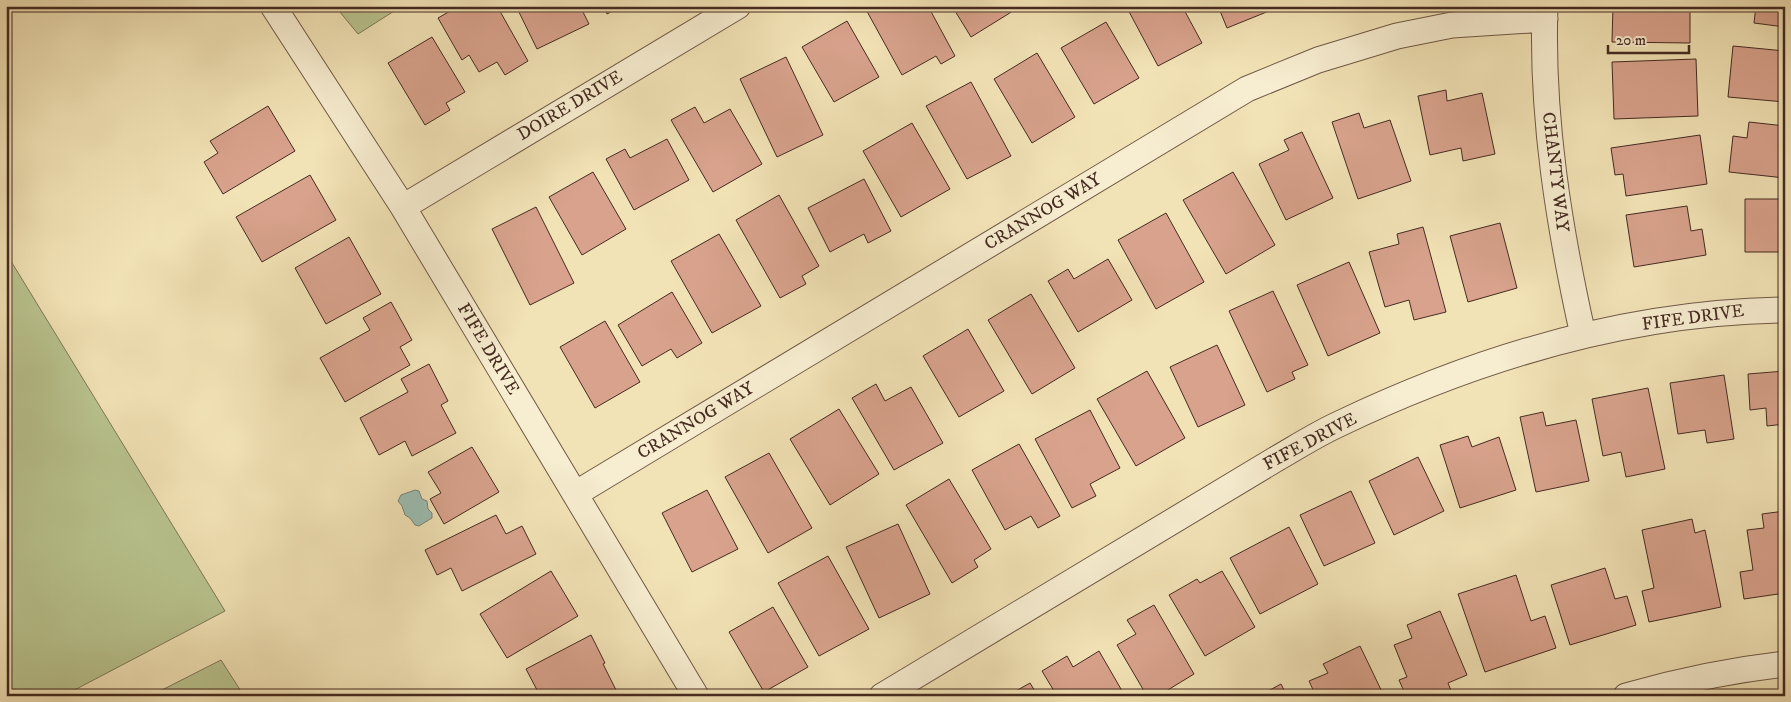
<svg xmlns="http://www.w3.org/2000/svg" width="1791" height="702" viewBox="0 0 1791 702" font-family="'IM FELL DW Pica',serif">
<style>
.green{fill:#b9c48f;stroke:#7f7858}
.water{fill:#9cbdb2;stroke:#798378}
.building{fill:#d8a28c;stroke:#452b21}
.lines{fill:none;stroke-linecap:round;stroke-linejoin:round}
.minor-casing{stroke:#705946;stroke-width:27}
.minor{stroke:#f7edd0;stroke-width:25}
.labels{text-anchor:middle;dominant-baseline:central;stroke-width:4.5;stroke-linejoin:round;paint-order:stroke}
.street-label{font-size:18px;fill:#452b21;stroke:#f7edd0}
</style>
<rect width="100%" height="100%" fill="#f2e3b6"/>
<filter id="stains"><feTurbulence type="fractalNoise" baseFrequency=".004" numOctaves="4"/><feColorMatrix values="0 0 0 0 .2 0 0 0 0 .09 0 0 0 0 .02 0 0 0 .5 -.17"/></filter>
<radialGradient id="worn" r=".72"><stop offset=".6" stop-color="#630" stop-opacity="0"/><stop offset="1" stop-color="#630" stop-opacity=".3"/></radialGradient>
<path class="green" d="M 335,6 L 402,6 L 358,34 Z
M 6,253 L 225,611 L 63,696 L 6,696 Z
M 221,660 L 244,696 L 150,696 Z"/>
<path class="water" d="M 415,490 L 419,491 L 422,499 L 427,501 L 428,509 L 432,513 L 432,518 L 419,526 L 415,525 L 410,518 L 405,515 L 402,506 L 398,501 L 401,495 Z"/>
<path class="building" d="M 459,6 L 497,6 L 528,61 L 505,75 L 497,62 L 479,72 L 469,55 L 462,60 L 438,18 Z
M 516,6 L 580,6 L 589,24 L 537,49 Z
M 603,6 L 622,6 L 607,14 Z
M 864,6 L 928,6 L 955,56 L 941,64 L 936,56 L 902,75 Z
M 952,6 L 1010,6 L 1013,11 L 971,37 Z
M 1126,6 L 1182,6 L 1202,43 L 1158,66 Z
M 1218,6 L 1273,6 L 1274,9 L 1227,28 Z
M 1613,6 L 1690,6 L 1690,43 L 1612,42 Z
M 1756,6 L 1785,6 L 1785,27 L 1754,23 Z
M 847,21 L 879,77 L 834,102 L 802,47 Z
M 1106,22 L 1139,78 L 1094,104 L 1061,48 Z
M 432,37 L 465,92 L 446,103 L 450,110 L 425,125 L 388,63 Z
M 1733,46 L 1785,51 L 1785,102 L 1728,97 Z
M 1037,53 L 1075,117 L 1032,143 L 994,79 Z
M 786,57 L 823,135 L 777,157 L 740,79 Z
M 1696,59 L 1698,116 L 1614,119 L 1612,62 Z
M 971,82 L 1011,156 L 967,179 L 926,106 Z
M 1446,90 L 1447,101 L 1482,93 L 1495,154 L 1463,161 L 1461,148 L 1430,155 L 1418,96 Z
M 268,106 L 295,151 L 223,194 L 204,162 L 218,153 L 210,141 Z
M 695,107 L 704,123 L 730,109 L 762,164 L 713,192 L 671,120 Z
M 1359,113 L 1364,128 L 1390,120 L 1411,181 L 1358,199 L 1332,122 Z
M 1749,122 L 1785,126 L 1785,178 L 1729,172 L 1733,136 L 1747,138 Z
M 912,123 L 950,189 L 901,217 L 863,151 Z
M 1302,132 L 1333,198 L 1286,220 L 1259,164 L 1289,150 L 1284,140 Z
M 1700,135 L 1707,184 L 1626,196 L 1623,174 L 1615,175 L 1611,148 Z
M 667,139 L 689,180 L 634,210 L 606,159 L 625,149 L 630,158 Z
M 593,172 L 626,229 L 582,255 L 549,197 Z
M 1233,172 L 1275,245 L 1226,274 L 1183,200 Z
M 310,175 L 336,220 L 262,262 L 236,217 Z
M 864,179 L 891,231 L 868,243 L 864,234 L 830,252 L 808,208 Z
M 779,195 L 819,266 L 802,276 L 806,284 L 780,298 L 736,220 Z
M 1745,199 L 1785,199 L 1785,252 L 1745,252 Z
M 1687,206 L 1691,231 L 1702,229 L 1706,255 L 1634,267 L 1626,215 Z
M 536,207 L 574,283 L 530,305 L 492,229 Z
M 1166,213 L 1204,282 L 1156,309 L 1118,240 Z
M 1500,223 L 1517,288 L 1468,302 L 1450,236 Z
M 1423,227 L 1446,312 L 1414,320 L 1409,300 L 1385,307 L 1369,252 L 1399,244 L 1397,234 Z
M 719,234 L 761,306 L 712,333 L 671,261 Z
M 349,237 L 381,294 L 326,324 L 295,268 Z
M 1108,259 L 1132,300 L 1078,332 L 1048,281 L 1068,269 L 1074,279 Z
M 1349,262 L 1380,333 L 1328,356 L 1297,285 Z
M 1273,291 L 1308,365 L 1292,372 L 1295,379 L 1267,392 L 1229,311 Z
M 672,292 L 702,343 L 677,358 L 671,349 L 642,366 L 618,325 Z
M 1031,294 L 1075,368 L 1032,394 L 988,320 Z
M 391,302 L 412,340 L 400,347 L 410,365 L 345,402 L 320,358 L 370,330 L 363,318 Z
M 605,321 L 640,382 L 595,408 L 560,347 Z
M 968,329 L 1004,391 L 959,417 L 923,356 Z
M 1217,345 L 1245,405 L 1198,427 L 1170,367 Z
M 429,364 L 448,401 L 441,405 L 456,433 L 412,456 L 405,441 L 379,455 L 360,418 L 408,392 L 401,379 Z
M 1147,371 L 1185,438 L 1136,466 L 1097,399 Z
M 1785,371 L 1785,424 L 1767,426 L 1766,408 L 1750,410 L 1748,374 Z
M 1724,375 L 1734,439 L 1707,443 L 1705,430 L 1678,434 L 1670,383 Z
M 876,384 L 885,401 L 911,387 L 943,443 L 894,470 L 852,398 Z
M 1648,388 L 1665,469 L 1626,477 L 1621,452 L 1603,456 L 1592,399 Z
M 839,409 L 879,474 L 830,505 L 790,439 Z
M 1090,410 L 1120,468 L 1090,484 L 1096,496 L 1072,508 L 1035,439 Z
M 1543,412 L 1546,426 L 1576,420 L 1589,481 L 1536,492 L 1520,417 Z
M 1468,436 L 1472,447 L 1499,437 L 1516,490 L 1460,508 L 1440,445 Z
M 1019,444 L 1060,516 L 1038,528 L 1031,516 L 1005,530 L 972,470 Z
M 472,447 L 499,492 L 444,524 L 430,499 L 441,493 L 428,472 Z
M 769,453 L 812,528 L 768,553 L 725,477 Z
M 1418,457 L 1444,511 L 1394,535 L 1369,481 Z
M 949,479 L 991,549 L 974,560 L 978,567 L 952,583 L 906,505 Z
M 707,490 L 738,549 L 692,572 L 662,513 Z
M 1351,491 L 1375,543 L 1324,566 L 1300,515 Z
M 1785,511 L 1785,593 L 1744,599 L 1740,572 L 1753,570 L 1747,530 L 1764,528 L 1762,514 Z
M 496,515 L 506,534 L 522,526 L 536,554 L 462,591 L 451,568 L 437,575 L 425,550 Z
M 1692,519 L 1695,533 L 1705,530 L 1721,607 L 1649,622 L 1642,591 L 1654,588 L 1642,530 Z
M 898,524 L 930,594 L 879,618 L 846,547 Z
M 1289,527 L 1318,584 L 1260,614 L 1230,558 Z
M 828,556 L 869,629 L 819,656 L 778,583 Z
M 1605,568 L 1615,599 L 1627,596 L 1636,625 L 1570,645 L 1551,585 Z
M 551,571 L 578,616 L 507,658 L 480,614 Z
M 1222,571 L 1255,627 L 1205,656 L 1169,595 L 1197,579 L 1200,583 Z
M 1516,575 L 1531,621 L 1545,616 L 1556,648 L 1485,672 L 1458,594 Z
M 1154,605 L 1194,674 L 1158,696 L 1147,696 L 1117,645 L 1136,634 L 1127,620 Z
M 773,607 L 808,667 L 764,692 L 729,632 Z
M 1440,611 L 1467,675 L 1448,683 L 1452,693 L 1447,696 L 1406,696 L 1399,680 L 1407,677 L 1394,645 L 1412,638 L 1407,625 Z
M 591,635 L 605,663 L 603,664 L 616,690 L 604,696 L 527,696 L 537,690 L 526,669 Z
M 1360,646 L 1384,696 L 1316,696 L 1309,681 L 1328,673 L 1323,664 Z
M 1099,651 L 1125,696 L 1057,696 L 1042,671 L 1067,656 L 1073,667 Z
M 1030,683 L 1038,696 L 1007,696 Z
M 1281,684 L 1287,696 L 1259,696 Z"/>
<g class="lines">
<defs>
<path id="minor" d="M 273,6 L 403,207 L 696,696
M 1545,6 C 1541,117 1559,227 1583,335
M 403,207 L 738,6
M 575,494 L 1247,89 L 1318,60 L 1397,36 L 1452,25 L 1545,19
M 882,696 L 1276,459 C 1297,447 1317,434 1339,424 C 1477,358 1630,312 1785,310
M 1626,696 C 1678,681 1731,670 1785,664"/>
</defs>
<use href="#minor" class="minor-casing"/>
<use href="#minor" class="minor"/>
</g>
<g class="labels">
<g class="street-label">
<text transform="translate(570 106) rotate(-31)">DOIRE DRIVE</text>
<text transform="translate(1555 172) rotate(83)">CHANTY WAY</text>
<text transform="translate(1043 212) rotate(-31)">CRANNOG WAY</text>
<text transform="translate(1693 318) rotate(-8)">FIFE DRIVE</text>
<text transform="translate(488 349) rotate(59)">FIFE DRIVE</text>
<text transform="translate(696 421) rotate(-31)">CRANNOG WAY</text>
<text transform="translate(1310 442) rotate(-28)">FIFE DRIVE</text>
</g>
</g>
<rect width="1791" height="702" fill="none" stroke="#f2e3b6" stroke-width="25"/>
<rect x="8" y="8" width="1776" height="687" fill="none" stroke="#452b21" stroke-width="2.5"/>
<rect x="12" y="12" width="1766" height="677" fill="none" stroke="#452b21"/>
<path d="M1608 45v8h81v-8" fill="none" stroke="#452b21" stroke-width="2.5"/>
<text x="1616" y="45" font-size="15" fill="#452b21" stroke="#f7edd0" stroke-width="4" paint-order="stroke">20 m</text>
<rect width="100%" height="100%" filter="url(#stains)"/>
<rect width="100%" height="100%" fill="url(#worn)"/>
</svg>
